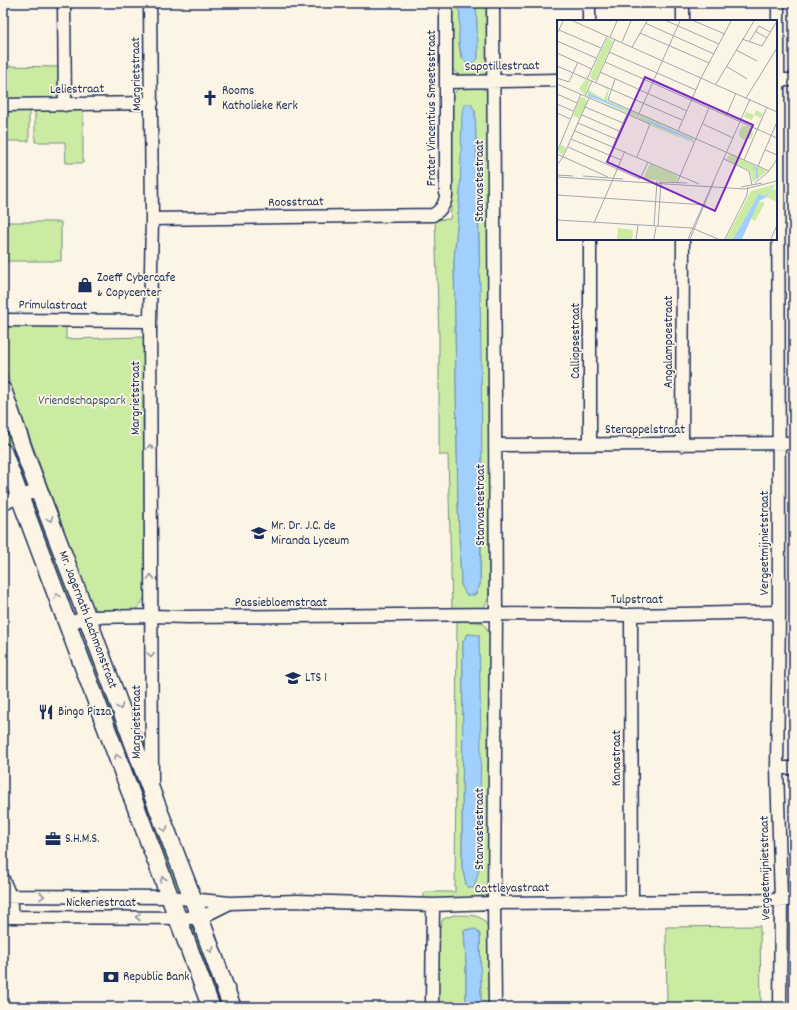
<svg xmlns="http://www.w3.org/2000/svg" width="797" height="1010" viewBox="0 0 797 1010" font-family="Dekko,sans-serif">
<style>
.green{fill:#cbeba3;stroke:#738d80;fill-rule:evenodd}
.water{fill:#a1d0fd;stroke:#6b90bd}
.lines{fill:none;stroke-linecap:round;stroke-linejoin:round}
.street-casing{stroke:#1b2f5e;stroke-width:15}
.secondary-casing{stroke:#1b2f5e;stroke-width:20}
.street{stroke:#fcf5e5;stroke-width:12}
.secondary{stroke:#fcf5e5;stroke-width:17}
.oneway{stroke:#8c92a2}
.labels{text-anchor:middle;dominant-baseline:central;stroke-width:3.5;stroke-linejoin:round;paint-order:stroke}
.street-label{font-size:13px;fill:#1b2f5e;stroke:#fcf5e5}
.poi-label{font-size:13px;fill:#1b2f5e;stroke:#fcf5e5;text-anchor:start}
.park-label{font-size:13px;fill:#3e556c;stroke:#fcf5e5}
.inset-river{fill:none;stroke:#a1d0fd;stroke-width:2}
.inset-road{fill:none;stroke:#a2a6af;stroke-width:1}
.view{fill:#7b2cbf;fill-opacity:0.15;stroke:#7b2cbf;stroke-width:2}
.inset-edge{fill:none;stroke:#1b2f5e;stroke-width:2}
</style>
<rect width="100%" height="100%" fill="#fcf5e5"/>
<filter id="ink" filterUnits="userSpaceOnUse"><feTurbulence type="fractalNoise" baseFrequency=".025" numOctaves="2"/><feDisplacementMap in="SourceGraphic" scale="8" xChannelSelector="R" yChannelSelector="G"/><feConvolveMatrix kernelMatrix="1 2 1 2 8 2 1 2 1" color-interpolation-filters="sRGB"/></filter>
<g filter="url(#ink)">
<path class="green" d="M 451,3 L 454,3 L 454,5 L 460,12 L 459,44 L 461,58 L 478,58 L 476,3 L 489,3 L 490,71 C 482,77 472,77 461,77 L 453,70 L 451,58 Z
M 3,66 L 60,67 L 60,93 L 54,98 L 3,100 Z
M 460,87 L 480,87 L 489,93 L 489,591 C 489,599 487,604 481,610 L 452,611 L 448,455 L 439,455 L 439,336 L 435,220 L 450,219 L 452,198 L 452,97 L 455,92 ZM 475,111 L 479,239 L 481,440 L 482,518 L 480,585 L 475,595 L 461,585 L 458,505 L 454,260 L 460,194 Z
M 35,110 L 83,110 L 83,163 L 66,163 L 65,142 L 35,142 Z
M 3,111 L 29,111 L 29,141 L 3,141 Z
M 3,222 L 61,222 L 61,261 L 3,261 Z
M 4,326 L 66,326 L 66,339 L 145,337 L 143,406 L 145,597 C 142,602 140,607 135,610 C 127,613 100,612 93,609 L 3,365 Z
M 3,409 L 16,449 L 11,452 C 0,444 3,423 3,409 Z
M 31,500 L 34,501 L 72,599 L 67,601 L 29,501 Z
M 457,621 L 479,622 L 484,624 L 491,637 L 489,892 L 485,898 L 424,903 L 424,892 L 455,892 ZM 468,634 L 479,636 L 467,887 L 462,868 L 463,641 Z
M 81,628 L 84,629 L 181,890 L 176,893 L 78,629 Z
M 454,915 C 470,916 482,912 489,929 L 490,1007 L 481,1007 L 480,935 C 477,928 471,929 464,930 L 466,962 L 466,1007 L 437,1007 L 439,930 L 443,919 Z
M 189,925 L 191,925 L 196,928 L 228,1007 L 218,1007 Z
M 760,926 L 761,1007 L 667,1007 L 666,927 Z"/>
<path class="water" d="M 454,3 L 476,3 L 478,49 L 478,58 L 474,63 L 467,64 C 455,51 460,28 460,12 L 454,5 Z
M 465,104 L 471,104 L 475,111 C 480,246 482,381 482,516 C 481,539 480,562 480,585 L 475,595 L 466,595 L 461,585 L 458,505 L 454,260 L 460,194 L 462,113 Z
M 468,634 L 479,635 L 481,742 L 479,869 L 474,888 L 467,887 L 462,868 L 463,641 Z
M 476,929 L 480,935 L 481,1007 L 466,1007 L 466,962 L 464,930 Z"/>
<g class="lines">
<defs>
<path id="street" d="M 64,3 L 65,105
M 150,3 L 152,219 L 150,321 L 152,784
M 493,3 L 496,614 L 494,903 L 495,1007
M 589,3 L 589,21
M 683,3 L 683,21
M 778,3 L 779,612 L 777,768 L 781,900 L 780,1007
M 776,80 L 794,80
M 447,82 L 558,80
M 3,105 L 152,103
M 152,219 L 433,215 C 441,210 445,205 446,196 L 446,3
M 590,239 L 590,444
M 3,320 L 150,321
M 495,445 L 794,443
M 682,445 L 683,239
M 3,503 L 39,490
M 631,615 L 632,902
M 67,624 L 87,617 L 151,616 L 188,617 L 496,614 L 631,615 L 779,612
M 777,768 L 794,768
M 3,879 L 10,896 L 12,917
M 3,896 L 170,897 L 230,903 L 297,901 L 433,905 L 494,903 L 794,900
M 3,917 L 200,918 L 230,903
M 432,1007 L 433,905"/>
<g id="secondary">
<path id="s1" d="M 3,391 L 25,454 L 87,617 L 152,793 L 193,899 L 232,1007"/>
<path d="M 3,452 L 211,1007"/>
</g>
</defs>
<use href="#street" class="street-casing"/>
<use href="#secondary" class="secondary-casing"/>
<use href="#street" class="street"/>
<use href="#secondary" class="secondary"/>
</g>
<defs><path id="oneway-chevron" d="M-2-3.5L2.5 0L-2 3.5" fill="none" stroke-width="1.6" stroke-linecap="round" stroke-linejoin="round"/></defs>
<g class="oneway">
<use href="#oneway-chevron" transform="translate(150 447) rotate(-90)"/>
<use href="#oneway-chevron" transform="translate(50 519) rotate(69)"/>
<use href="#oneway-chevron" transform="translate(151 577) rotate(-90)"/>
<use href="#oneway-chevron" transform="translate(57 596) rotate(-111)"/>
<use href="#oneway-chevron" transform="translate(151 655) rotate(90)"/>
<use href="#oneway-chevron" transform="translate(120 707) rotate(70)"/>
<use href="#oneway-chevron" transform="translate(117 757) rotate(-111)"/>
<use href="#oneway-chevron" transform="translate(165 829) rotate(69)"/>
<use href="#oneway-chevron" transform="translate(163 879) rotate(-111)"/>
<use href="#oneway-chevron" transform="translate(42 896) rotate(1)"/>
<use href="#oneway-chevron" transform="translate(138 917) rotate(-180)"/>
<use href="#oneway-chevron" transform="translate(211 950) rotate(70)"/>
</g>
</g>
<defs>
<symbol id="church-bare" viewBox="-9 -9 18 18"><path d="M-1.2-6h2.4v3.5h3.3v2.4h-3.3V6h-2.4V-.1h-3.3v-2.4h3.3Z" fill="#1b2f5e" stroke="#fcf5e5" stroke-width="2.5" paint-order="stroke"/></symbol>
<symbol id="shop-bare" viewBox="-9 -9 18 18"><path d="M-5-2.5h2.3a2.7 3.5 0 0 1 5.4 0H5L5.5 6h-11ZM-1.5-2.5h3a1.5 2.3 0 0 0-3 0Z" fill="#1b2f5e" stroke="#fcf5e5" stroke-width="2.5" paint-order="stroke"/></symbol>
<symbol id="school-bare" viewBox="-9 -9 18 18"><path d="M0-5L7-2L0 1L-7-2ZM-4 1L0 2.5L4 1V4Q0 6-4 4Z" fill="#1b2f5e" stroke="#fcf5e5" stroke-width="2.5" paint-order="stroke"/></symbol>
<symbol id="restaurant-bare" viewBox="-9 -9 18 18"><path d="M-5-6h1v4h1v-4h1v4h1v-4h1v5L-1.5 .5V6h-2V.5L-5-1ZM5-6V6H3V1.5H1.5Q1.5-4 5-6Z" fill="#1b2f5e" stroke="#fcf5e5" stroke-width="2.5" paint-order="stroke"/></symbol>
<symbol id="office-bare" viewBox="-9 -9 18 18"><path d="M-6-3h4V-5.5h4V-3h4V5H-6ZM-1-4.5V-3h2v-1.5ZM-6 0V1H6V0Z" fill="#1b2f5e" stroke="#fcf5e5" stroke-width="2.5" paint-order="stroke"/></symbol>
<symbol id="bank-bare" viewBox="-9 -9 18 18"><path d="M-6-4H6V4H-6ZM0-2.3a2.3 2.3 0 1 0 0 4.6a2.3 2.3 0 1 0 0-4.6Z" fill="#1b2f5e" stroke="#fcf5e5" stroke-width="2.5" paint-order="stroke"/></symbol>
</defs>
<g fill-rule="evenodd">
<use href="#church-bare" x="199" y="87" width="22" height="22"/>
<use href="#shop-bare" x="74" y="274" width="22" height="22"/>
<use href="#school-bare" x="248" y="522" width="22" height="22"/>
<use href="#school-bare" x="282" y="667" width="22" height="22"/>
<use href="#restaurant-bare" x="35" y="701" width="22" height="22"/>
<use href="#office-bare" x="42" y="828" width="22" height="22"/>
<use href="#bank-bare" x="100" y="966" width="22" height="22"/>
</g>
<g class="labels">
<g class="street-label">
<text transform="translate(502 67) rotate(-1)">Sapotillestraat</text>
<text transform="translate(137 74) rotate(-91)">Margrietstraat</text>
<text transform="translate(77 90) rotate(-1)">Leliestraat</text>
<text transform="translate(432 108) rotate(-90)">Frater Vincentius Smeetsstraat</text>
<text transform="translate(480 181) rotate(-90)">Stanvastestraat</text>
<text transform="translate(296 203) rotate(-1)">Roosstraat</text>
<text transform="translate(53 306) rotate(1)">Primulastraat</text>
<text transform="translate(576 341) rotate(-90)">Calliopsestraat</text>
<text transform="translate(669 342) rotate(-90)">Angalampoestraat</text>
<text transform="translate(136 398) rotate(-90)">Margrietstraat</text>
<text x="645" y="430">Sterappelstraat</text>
<text transform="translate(481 505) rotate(-90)">Stanvastestraat</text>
<text transform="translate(765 543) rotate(-90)">Vergeetmijnietstraat</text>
<text x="637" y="600">Tulpstraat</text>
<text x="281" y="603">Passiebloemstraat</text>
<text stroke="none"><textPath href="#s1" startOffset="244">Mr. Jagernath Lachmonstraat</textPath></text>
<text transform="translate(137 722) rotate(-90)">Margrietstraat</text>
<text transform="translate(617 758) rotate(-90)">Kanastraat</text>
<text transform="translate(480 829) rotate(-90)">Stanvastestraat</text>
<text transform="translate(766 868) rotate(-91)">Vergeetmijnietstraat</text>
<text transform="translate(512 889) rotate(-1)">Cattleyastraat</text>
<text x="101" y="903">Nickeriestraat</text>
</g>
<g class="poi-label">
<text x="222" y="91">Rooms<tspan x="222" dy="15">Katholieke Kerk</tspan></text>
<text x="97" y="278">Zoeff Cybercafe<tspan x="97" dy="15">&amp; Copycenter</tspan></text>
<text x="271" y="526">Mr. Dr. J.C. de<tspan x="271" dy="15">Miranda Lyceum</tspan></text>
<text x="305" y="678">LTS 1</text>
<text x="58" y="712">Bingo Pizza</text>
<text x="65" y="839">S.H.M.S.</text>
<text x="123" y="977">Republic Bank</text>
</g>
<g class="park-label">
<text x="82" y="401">Vriendschapspark</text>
</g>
</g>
<g transform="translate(557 20)">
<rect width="220" height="220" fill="#fcf5e5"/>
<path d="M 50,18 L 56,21 L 39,60 L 35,60 L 33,56 ZM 16,55 L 33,61 L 28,74 L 0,63 L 26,73 L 22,69 L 28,60 ZM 42,64 L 52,69 L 50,80 L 81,93 L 79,97 L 38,80 L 79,95 L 41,77 L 34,74 L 35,78 L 30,76 L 31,70 L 47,79 L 51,70 ZM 23,78 L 27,77 L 30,82 L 6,135 L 1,132 L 4,124 L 9,128 L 22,98 L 16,96 ZM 199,90 L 206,94 L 204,98 L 197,95 L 195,100 L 187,97 L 189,92 L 197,95 ZM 83,94 L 136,118 L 137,123 L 94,106 L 82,99 ZM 84,97 L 111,108 L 135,119 L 134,121 L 99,106 ZM182 113a7 7 0 1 1 14 0a7 7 0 1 1-14 0ZM 173,134 L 210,151 L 196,162 L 193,151 L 169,139 ZM 93,143 L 121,156 L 119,162 L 86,159 ZM 219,164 L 208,176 L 205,175 L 193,190 L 176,219 L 169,219 L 194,171 ZM 216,169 L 220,170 L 220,182 L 209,177 ZM 202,181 L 208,183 L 198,201 L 194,199 L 195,194 ZM 61,208 L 76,210 L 75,219 L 60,219 Z" fill="#cbeba3" fill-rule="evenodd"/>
<path d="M 32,73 L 78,94 L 79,95 L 31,76 ZM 84,97 L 135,119 L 136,121 L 99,106 ZM 220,164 L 208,178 L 202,181 L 185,219 L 176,219 L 202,174 L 208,176 Z" fill="#a1d0fd"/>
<path class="inset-river" d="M 196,147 L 200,149 L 200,159"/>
<path class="inset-road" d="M 16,1 L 220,92M 110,1 L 162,24M 137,1 L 168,14M 88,3 L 157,34M 2,10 L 44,28M 198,11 L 210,18M 83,13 L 152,43M 0,14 L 6,1M 53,17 L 60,1M 185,19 L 205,26 L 220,1M 0,21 L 39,38M 65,22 L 74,1M 192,22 L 202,6 L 213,12M 75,27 L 90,1M 179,30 L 200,41M 52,32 L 139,70M 0,33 L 35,49M 48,42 L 220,118M 0,46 L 125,100M 169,46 L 190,59M 43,52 L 130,91M 0,58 L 12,62 L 21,42M 30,59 L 50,16M 58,59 L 51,80 L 212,151M 39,62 L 58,19M 0,64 L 93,104 L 80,137M 159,64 L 197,1M 0,74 L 20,83M 28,76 L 35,61M 189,78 L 220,28M 0,84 L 16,91M 28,87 L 66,103M 0,93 L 13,99M 25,95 L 62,111M 169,96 L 179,73M 80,98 L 123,1M 21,103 L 59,119M 146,104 L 176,118M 18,111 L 142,164M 121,111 L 144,58 L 174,1M 14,119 L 64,140M 56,126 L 70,94M 11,127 L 83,159M 208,130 L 220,135M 0,132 L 24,74M 0,134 L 51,157M 167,139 L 192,151 L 195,165M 187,140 L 210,87M 0,145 L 6,137 L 32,78M 201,146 L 220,102M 0,155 L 16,156M 26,156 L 66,159M 0,157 L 188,169 L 220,161M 83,159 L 91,142M 102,162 L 130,163M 120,163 L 152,88M 198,163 L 212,151 L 220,139M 184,167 L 205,163M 0,175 L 149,185M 0,200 L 135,208 L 161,219M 37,203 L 68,131M 97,206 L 100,161M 101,207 L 104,162M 79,219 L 81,205M 97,219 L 99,207M 131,219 L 193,79M 133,219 L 157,161M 168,219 L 190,175 L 191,167M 214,219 L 220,205"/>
<path class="view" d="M 88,57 L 196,105 L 158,191 L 50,142 Z"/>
<rect width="220" height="220" class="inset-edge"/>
</g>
<rect width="797" height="1010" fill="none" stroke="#fcf5e5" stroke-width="16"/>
<rect x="8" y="8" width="781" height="994" fill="none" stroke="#1b2f5e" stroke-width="1.5" filter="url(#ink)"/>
</svg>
